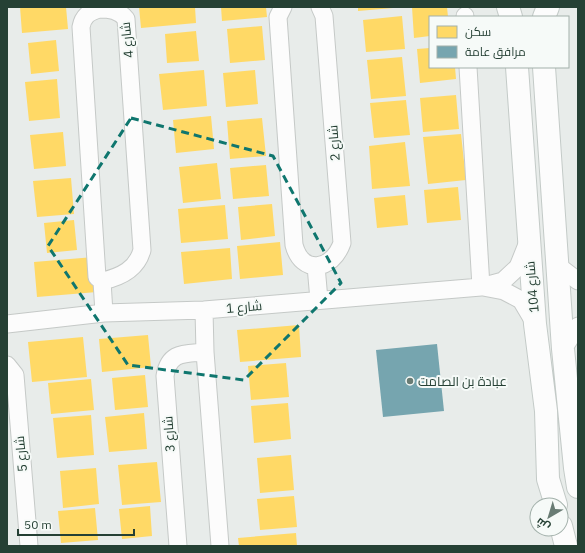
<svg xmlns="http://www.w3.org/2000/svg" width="585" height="553" viewBox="0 0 585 553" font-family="'IBM Plex Sans',Cairo,sans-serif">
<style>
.homes{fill:#ffd966}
.public{fill:#76a5af}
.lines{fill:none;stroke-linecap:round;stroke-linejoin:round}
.street-casing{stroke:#c5c9c7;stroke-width:19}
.secondary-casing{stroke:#c3cac7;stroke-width:24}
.street{stroke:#fcfcfc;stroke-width:17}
.secondary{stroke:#fcfcfc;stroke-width:22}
.marked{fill:none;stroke:#0f766e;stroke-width:3;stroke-dasharray:8 5;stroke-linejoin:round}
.poi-dot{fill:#697c74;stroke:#f6faf8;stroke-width:1.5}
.labels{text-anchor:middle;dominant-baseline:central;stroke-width:4;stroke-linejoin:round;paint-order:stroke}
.street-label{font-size:13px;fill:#254034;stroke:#f6faf8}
.poi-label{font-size:13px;fill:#254034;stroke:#f6faf8;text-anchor:start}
</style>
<rect width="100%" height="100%" fill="#e8ecea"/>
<path class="homes" d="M 20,7 L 66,7 L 68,29 L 22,33 Z
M 139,7 L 195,7 L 196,23 L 141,28 Z
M 221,7 L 266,7 L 267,17 L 222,21 Z
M 358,7 L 393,7 L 393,8 L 358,11 Z
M 412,7 L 447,7 L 448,17 L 430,17 L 430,36 L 414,38 Z
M 402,16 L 405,49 L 366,52 L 363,20 Z
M 262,26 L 265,60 L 230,63 L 227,29 Z
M 196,31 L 199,61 L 167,63 L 165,34 Z
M 56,40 L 59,71 L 31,74 L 28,43 Z
M 430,48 L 430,67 L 455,67 L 456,79 L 420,83 L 417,49 Z
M 402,57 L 406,96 L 371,99 L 367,60 Z
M 204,70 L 207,106 L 163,110 L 159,74 Z
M 255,70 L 258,104 L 226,107 L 223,73 Z
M 57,79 L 60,118 L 29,121 L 25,82 Z
M 456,95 L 459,129 L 423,132 L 420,98 Z
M 406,100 L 410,135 L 374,138 L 370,103 Z
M 211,116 L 214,149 L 176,153 L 173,120 Z
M 262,118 L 266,156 L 230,159 L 227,121 Z
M 63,132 L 66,166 L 34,169 L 30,135 Z
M 461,134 L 466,180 L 428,184 L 423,137 Z
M 405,142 L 410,186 L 372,189 L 369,146 Z
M 217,163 L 221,199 L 183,203 L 179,167 Z
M 266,165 L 269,196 L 233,199 L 230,168 Z
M 71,178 L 74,214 L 37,217 L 33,181 Z
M 458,187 L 461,220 L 427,223 L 424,190 Z
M 405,195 L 408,225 L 377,228 L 374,198 Z
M 272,204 L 275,236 L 241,240 L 238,207 Z
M 225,205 L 228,239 L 181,243 L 178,209 Z
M 74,220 L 77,250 L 47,253 L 44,223 Z
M 280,242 L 283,275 L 240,279 L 237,246 Z
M 230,248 L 232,279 L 184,284 L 181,252 Z
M 94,257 L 97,292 L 37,297 L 34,262 Z
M 299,325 L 301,357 L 240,362 L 237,330 Z
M 148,335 L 151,367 L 102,372 L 99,339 Z
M 83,337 L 87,377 L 32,382 L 28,342 Z
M 286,363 L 289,397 L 251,400 L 248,366 Z
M 145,375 L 148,407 L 115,410 L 112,378 Z
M 91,379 L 94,410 L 51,414 L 48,383 Z
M 288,403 L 291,439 L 254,443 L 251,406 Z
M 144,413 L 147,449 L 109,452 L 105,417 Z
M 91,415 L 94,455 L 57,458 L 53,418 Z
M 291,455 L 294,490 L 260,493 L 257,458 Z
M 157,462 L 161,502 L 122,505 L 118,465 Z
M 96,468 L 99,504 L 63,508 L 60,471 Z
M 294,496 L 297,527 L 260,530 L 257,499 Z
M 150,506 L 152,536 L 122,539 L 119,509 Z
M 95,508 L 98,540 L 61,543 L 58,511 Z
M 296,533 L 297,546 L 239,546 L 238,538 Z"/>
<path class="public" d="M 437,344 L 444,411 L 383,417 L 376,350 Z"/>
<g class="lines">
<defs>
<path id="street" d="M 283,7 L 278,17 L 294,245 C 302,275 332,271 342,243 L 324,16 L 320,7
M 99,9 C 110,9 119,10 126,19 L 142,250 C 137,269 121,277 102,281 L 97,277 L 81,27 C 83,16 89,12 99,9 Z
M 465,16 L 465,17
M 468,67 L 481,287
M 557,265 L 578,281
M 316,266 L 319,300
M 102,281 L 104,313
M 483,287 L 504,291 L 521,300 L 534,322
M 204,310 L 205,352 L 220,546
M 7,324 L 104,313 L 204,310 L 481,287 L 503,281 L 518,267 L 528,242
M 563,349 L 578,326
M 7,365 L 15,375 L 29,546
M 178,546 L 165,376 C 169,351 185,354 205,352"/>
<path id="secondary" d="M 508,7 L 511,17
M 544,17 L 548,7
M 517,67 L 535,324 L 546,411 L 548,479 L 556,505
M 544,67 L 563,349 L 575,468 L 578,487
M 561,526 L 566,546"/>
</defs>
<use href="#street" class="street-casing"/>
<use href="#secondary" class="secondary-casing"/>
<use href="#street" class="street"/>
<use href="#secondary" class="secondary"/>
</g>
<path class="marked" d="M 131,118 L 273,156 L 341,283 L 244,380 L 128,365 L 48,246 Z"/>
<circle class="poi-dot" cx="410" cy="381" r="4"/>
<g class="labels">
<g class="street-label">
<text transform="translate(127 40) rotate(-96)">شارع 4</text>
<text transform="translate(334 143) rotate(-94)">شارع 2</text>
<text transform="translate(532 287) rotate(-95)">شارع 104</text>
<text transform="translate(244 307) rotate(-5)">شارع 1</text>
<text transform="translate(169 434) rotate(-94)">شارع 3</text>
<text transform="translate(21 454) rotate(-95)">شارع 5</text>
</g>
<g class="poi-label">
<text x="418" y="381">عبادة بن الصامت</text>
</g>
</g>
<rect width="585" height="553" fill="none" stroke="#254034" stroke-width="16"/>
<rect x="429" y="16" width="140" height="52" fill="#f6faf8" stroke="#a2b0aa"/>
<rect x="437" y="26" width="20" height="12" fill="#ffd966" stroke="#a2b0aa"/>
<text x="465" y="36" font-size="12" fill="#254034">سكن</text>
<rect x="437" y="46" width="20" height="12" fill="#76a5af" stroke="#a2b0aa"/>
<text x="465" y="56" font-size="12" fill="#254034">مرافق عامة</text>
<g transform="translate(549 517) rotate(218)"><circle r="19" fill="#f6faf8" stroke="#a2b0aa"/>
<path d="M0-3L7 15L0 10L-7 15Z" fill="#697c74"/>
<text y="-6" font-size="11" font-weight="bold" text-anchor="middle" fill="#254034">ش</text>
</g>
<path d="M18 529v6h116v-6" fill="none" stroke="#254034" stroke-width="2"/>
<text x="24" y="529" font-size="12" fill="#254034" stroke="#f6faf8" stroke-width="3" paint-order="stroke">50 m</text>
</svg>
